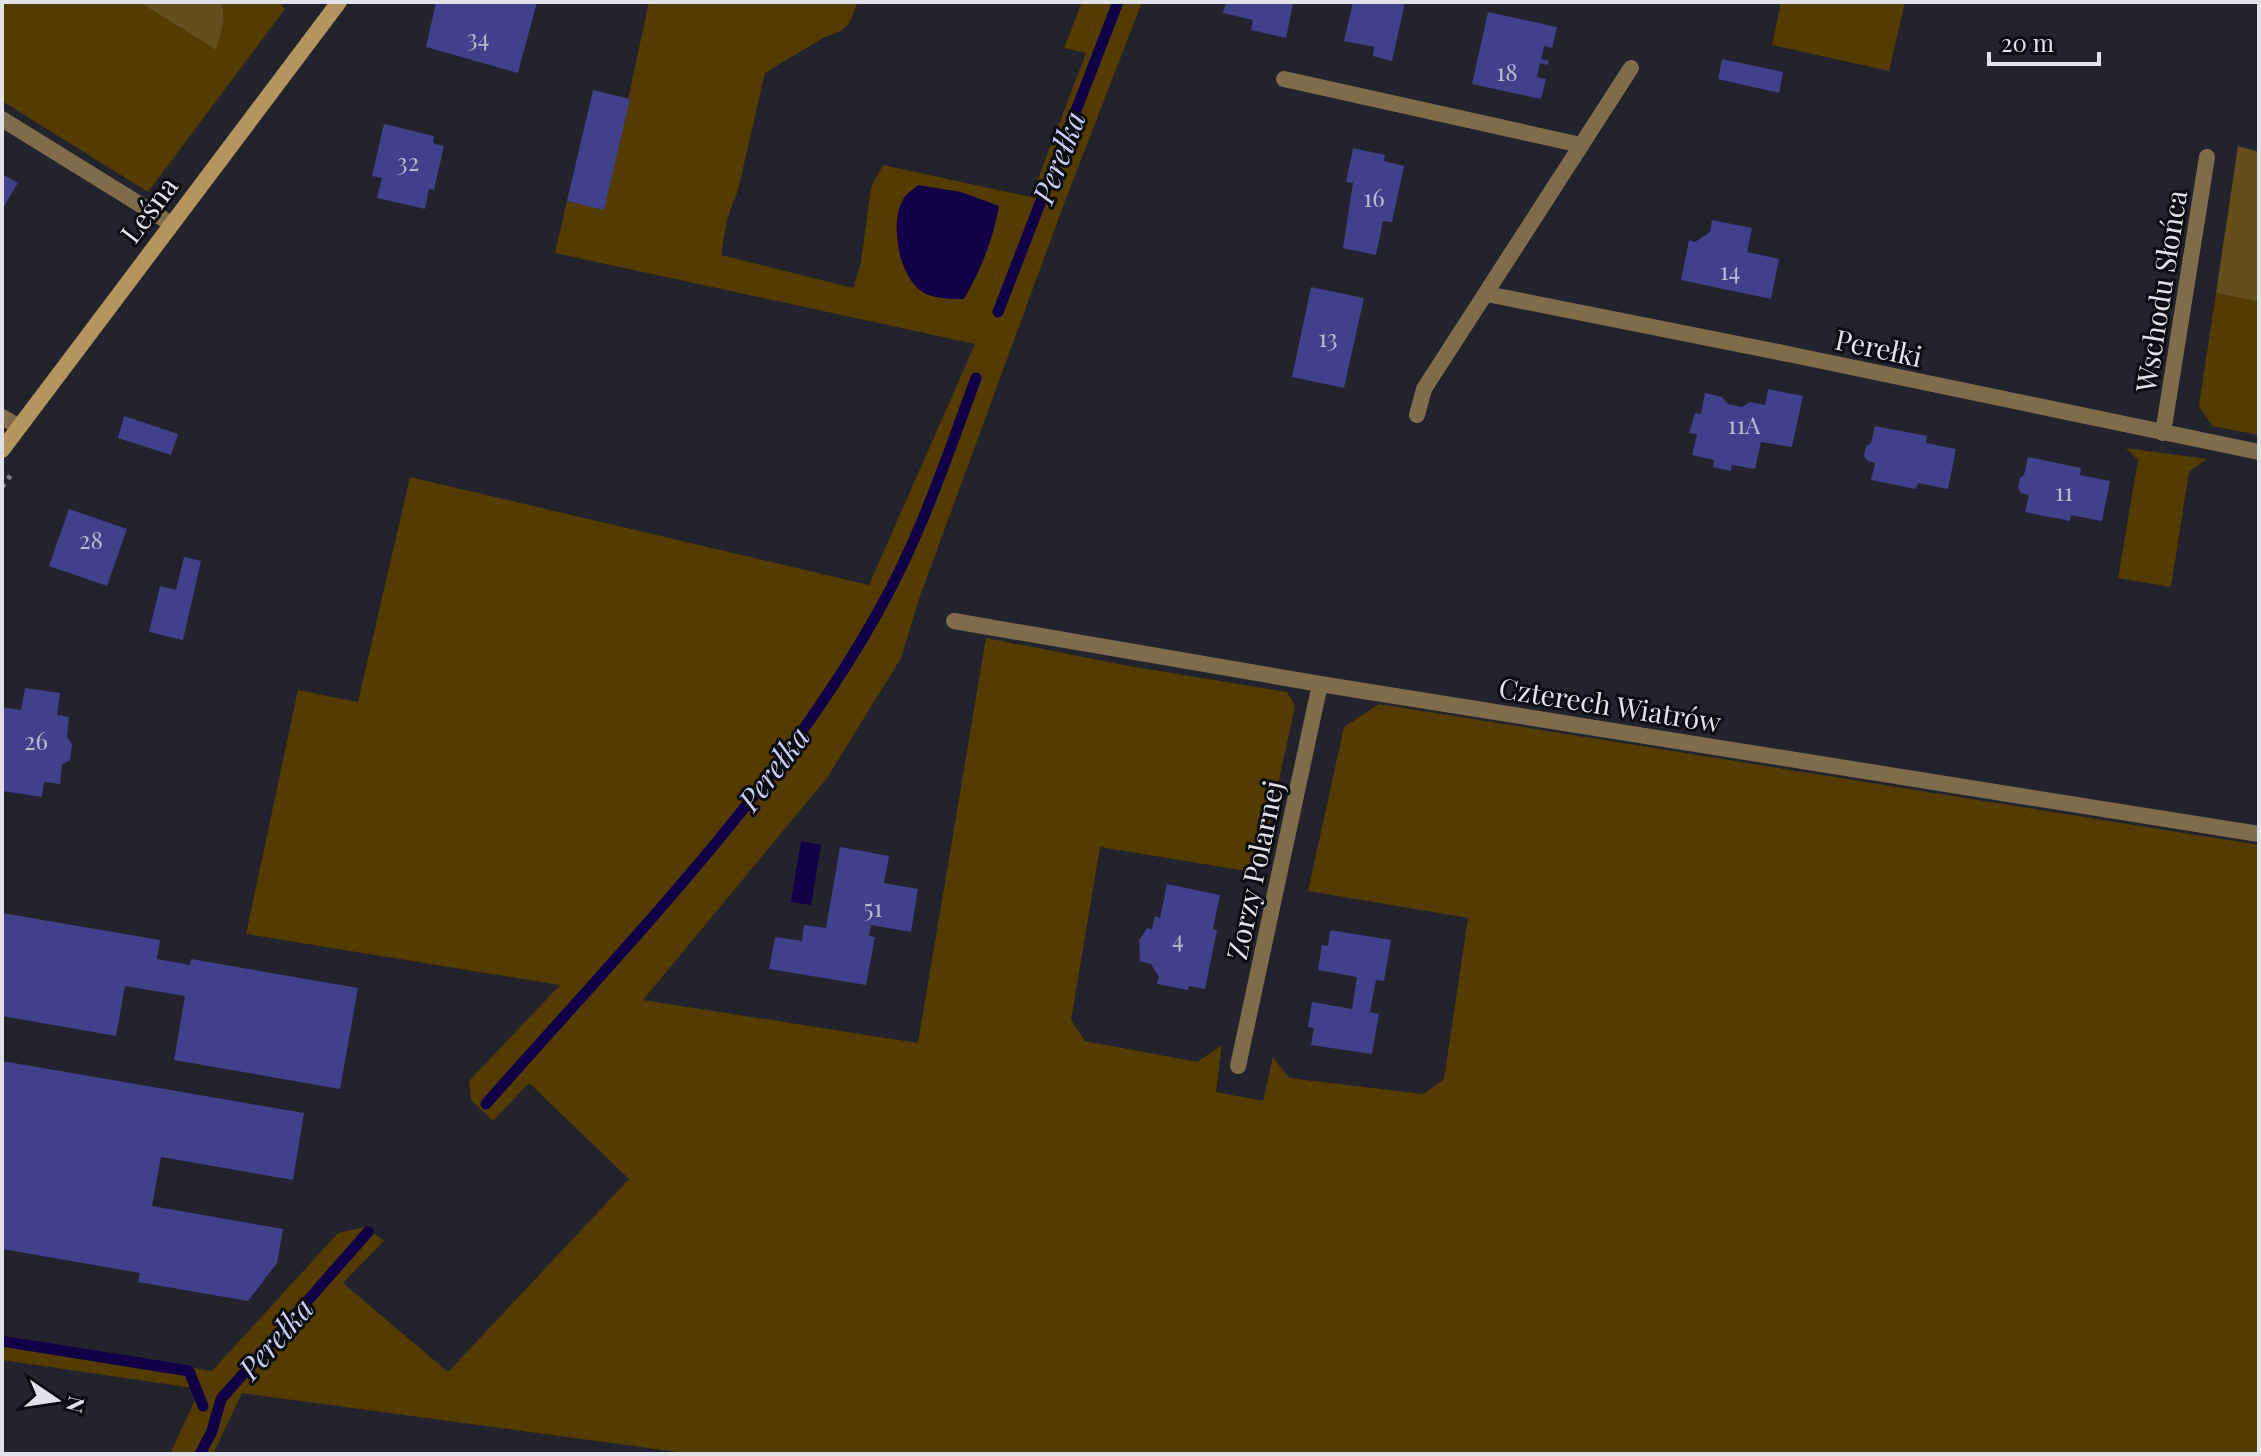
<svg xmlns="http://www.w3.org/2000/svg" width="2261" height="1456" viewBox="0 0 2261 1456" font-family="'Playfair Display',serif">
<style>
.green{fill:#543b00}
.forest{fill:#664d1c}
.water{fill:#110048}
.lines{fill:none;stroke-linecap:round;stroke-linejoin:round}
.stream{stroke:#110048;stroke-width:11}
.building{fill:#40408b}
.path{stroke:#7a7b83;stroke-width:5;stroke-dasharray:4 6;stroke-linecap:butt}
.lane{stroke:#7f6c4a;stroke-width:16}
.street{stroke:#7f6c4a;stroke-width:16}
.secondary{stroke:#b4955d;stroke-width:16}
.labels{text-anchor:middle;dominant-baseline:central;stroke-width:6;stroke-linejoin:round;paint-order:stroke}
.number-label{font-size:24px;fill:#b9bad1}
.street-label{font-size:28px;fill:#e1e2e8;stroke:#0c0d11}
.water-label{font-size:30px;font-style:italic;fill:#c8cdf8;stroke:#0c0d11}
</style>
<rect width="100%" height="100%" fill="#22232d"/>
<path class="green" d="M 2,2 L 139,2 L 216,50 L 224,22 L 222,2 L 280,2 L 285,9 L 148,192 L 2,101 Z
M 649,2 L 857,4 L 849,24 L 841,31 L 823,38 L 765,73 L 738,190 L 727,219 L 721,255 L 853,288 L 861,262 L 871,187 L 883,165 L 1031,197 L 1086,53 L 1064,48 L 1082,2 L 1142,2 L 1064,204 L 919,599 L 901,658 L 827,778 L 643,1000 L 918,1043 L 986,638 L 1129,666 L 1287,692 L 1295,706 L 1259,873 L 1100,847 L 1071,1020 L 1085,1041 L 1197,1062 L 1222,1045 L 1216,1092 L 1263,1101 L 1273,1057 L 1289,1078 L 1423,1094 L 1444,1079 L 1468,918 L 1308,891 L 1344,727 L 1379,704 L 2259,845 L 2259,1454 L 692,1454 L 242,1393 L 213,1454 L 170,1454 L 200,1389 L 2,1360 L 2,1335 L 212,1371 L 338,1233 L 365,1227 L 384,1241 L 343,1283 L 448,1372 L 629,1179 L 529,1083 L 493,1121 L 471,1100 L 469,1081 L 560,985 L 246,934 L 298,690 L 358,702 L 410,477 L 869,585 L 975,344 L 555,253 L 567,201 L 604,209 Z
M 1781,2 L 1905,2 L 1889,71 L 1772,45 Z
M 2216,293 L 2259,302 L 2259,435 L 2212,426 L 2199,406 Z
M 2126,448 L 2207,459 L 2189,472 L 2171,587 L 2118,578 L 2138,460 Z"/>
<path class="forest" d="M 139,2 L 222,2 L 224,22 L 216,50 Z
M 2238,146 L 2259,152 L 2259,302 L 2216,293 Z"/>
<path class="water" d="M 918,185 L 961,192 L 999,206 C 993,239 981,270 964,299 C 950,299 933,299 921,291 C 898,274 889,221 904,198 C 907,193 914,189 918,185 Z
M 801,841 L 821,845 L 811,905 L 791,902 Z"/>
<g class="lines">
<path class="stream" d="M 998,312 L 1118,2
M 486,1104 C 622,949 777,793 878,612 C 920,538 947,457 976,378
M 2,1341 L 189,1371 L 203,1406
M 200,1454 L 212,1431 L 221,1399 L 368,1232"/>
</g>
<path class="building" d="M 436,2 L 537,2 L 518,73 L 426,47 Z
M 1226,2 L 1283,2 L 1293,4 L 1286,38 L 1251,30 L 1253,20 L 1223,13 Z
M 1353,2 L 1405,2 L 1392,61 L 1373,56 L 1374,47 L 1344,41 Z
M 1488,12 L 1557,27 L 1552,48 L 1544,46 L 1541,59 L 1549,61 L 1548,65 L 1540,63 L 1537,77 L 1546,79 L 1541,99 L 1472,84 Z
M 1722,59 L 1783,72 L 1779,93 L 1718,79 Z
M 593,90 L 630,99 L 604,210 L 567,201 Z
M 384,124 L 434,136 L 433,143 L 444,146 L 434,190 L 429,189 L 425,209 L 377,198 L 382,178 L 372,176 Z
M 1353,148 L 1385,155 L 1384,161 L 1404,166 L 1392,222 L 1383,221 L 1376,255 L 1343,248 L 1353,183 L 1346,182 Z
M 2,174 L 18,183 L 2,209 Z
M 1712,220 L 1752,228 L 1747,252 L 1779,259 L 1771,299 L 1681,280 L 1689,240 L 1695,242 L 1710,232 Z
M 1311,287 L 1364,298 L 1344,388 L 1292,377 Z
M 1768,389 L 1803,396 L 1792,447 L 1761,442 L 1755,469 L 1732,465 L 1731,471 L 1713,467 L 1714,460 L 1692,455 L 1697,434 L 1689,433 L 1695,413 L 1701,414 L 1705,393 L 1722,397 L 1728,404 L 1742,407 L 1750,402 L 1765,405 Z
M 124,416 L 178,434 L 171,455 L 118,438 Z
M 1875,426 L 1927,436 L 1926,443 L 1956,449 L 1948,489 L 1918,483 L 1916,489 L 1871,480 L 1875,463 L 1868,461 L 1864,456 L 1866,446 L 1871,443 Z
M 2028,457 L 2081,468 L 2080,475 L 2110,481 L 2102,521 L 2071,515 L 2070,521 L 2025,512 L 2029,495 L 2021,493 L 2018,488 L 2020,478 L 2024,475 Z
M 69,509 L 127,529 L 107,586 L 49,566 Z
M 184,557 L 201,561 L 183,640 L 149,632 L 160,586 L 176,590 Z
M 25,688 L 60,693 L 57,715 L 69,717 L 67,737 L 72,744 L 70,760 L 62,765 L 60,784 L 44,782 L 42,797 L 2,791 L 4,733 L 2,733 L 2,707 L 21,710 Z
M 840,847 L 889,856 L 884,883 L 918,889 L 911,932 L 871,925 L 869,936 L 875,937 L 866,985 L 769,969 L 775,937 L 802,941 L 804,925 L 826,928 Z
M 1167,884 L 1220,895 L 1213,929 L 1217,930 L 1205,989 L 1189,986 L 1188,990 L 1157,984 L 1159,977 L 1151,964 L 1140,961 L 1139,941 L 1147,928 L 1152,929 L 1155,916 L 1160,918 Z
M 2,913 L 160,940 L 157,959 L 190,965 L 191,959 L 358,988 L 340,1089 L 174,1060 L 185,996 L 125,986 L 116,1036 L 2,1016 Z
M 1330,930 L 1391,940 L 1384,981 L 1376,980 L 1370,1012 L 1379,1014 L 1372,1054 L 1311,1045 L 1314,1028 L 1308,1027 L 1312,1002 L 1352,1009 L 1357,977 L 1318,970 L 1322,945 L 1328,946 Z
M 2,1061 L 304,1113 L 293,1180 L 161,1157 L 152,1206 L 283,1229 L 277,1263 L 248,1301 L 138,1282 L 140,1273 L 2,1249 Z"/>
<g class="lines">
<path class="path" d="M 2,487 L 11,475"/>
<path class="lane" d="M 1284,79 L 1581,145
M 2,119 L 170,223
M 2,417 L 19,427"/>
<path class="street" d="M 1487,294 L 1793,355 L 2259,452
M 1417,415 L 1424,389 L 1631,68
M 2163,433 L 2207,157
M 954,621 L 1320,684 L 2259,834
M 1238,1066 L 1320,684"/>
<path class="secondary" d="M 2,450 L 339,2"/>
</g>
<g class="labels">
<g class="number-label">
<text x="478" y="37">34</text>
<text x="1507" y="71">18</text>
<text x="408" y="161">32</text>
<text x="1374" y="197">16</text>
<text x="1730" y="270">14</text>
<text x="1328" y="337">13</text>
<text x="1744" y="424">11A</text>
<text x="2064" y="491">11</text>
<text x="91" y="539">28</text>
<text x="36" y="740">26</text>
<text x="873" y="907">51</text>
<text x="1178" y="938">4</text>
</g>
<g class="street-label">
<text transform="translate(148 209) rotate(-53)">Leśna</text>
<text transform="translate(2160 291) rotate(-81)">Wschodu Słońca</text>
<text transform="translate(1879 347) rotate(12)">Perełki</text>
<text transform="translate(1610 704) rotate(9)">Czterech Wiatrów</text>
<text transform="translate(1254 870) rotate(-78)">Zorzy Polarnej</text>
</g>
<g class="water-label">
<text transform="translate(1058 157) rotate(-69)">Perełka</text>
<text transform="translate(773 768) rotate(-53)">Perełka</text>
<text transform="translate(275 1338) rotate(-49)">Perełka</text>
</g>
</g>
<rect width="2261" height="1456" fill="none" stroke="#e1e2e8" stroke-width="8"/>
<g transform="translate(56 1400) rotate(103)" stroke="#0c0d11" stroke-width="6" paint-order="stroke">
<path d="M0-6L14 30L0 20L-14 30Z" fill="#e1e2e8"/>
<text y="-12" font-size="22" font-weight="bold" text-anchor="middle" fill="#e1e2e8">N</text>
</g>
<path d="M1989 52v12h110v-12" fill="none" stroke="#e1e2e8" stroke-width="4"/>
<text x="2001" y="52" font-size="24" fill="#e1e2e8" stroke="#0c0d11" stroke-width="6" paint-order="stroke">20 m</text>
</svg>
